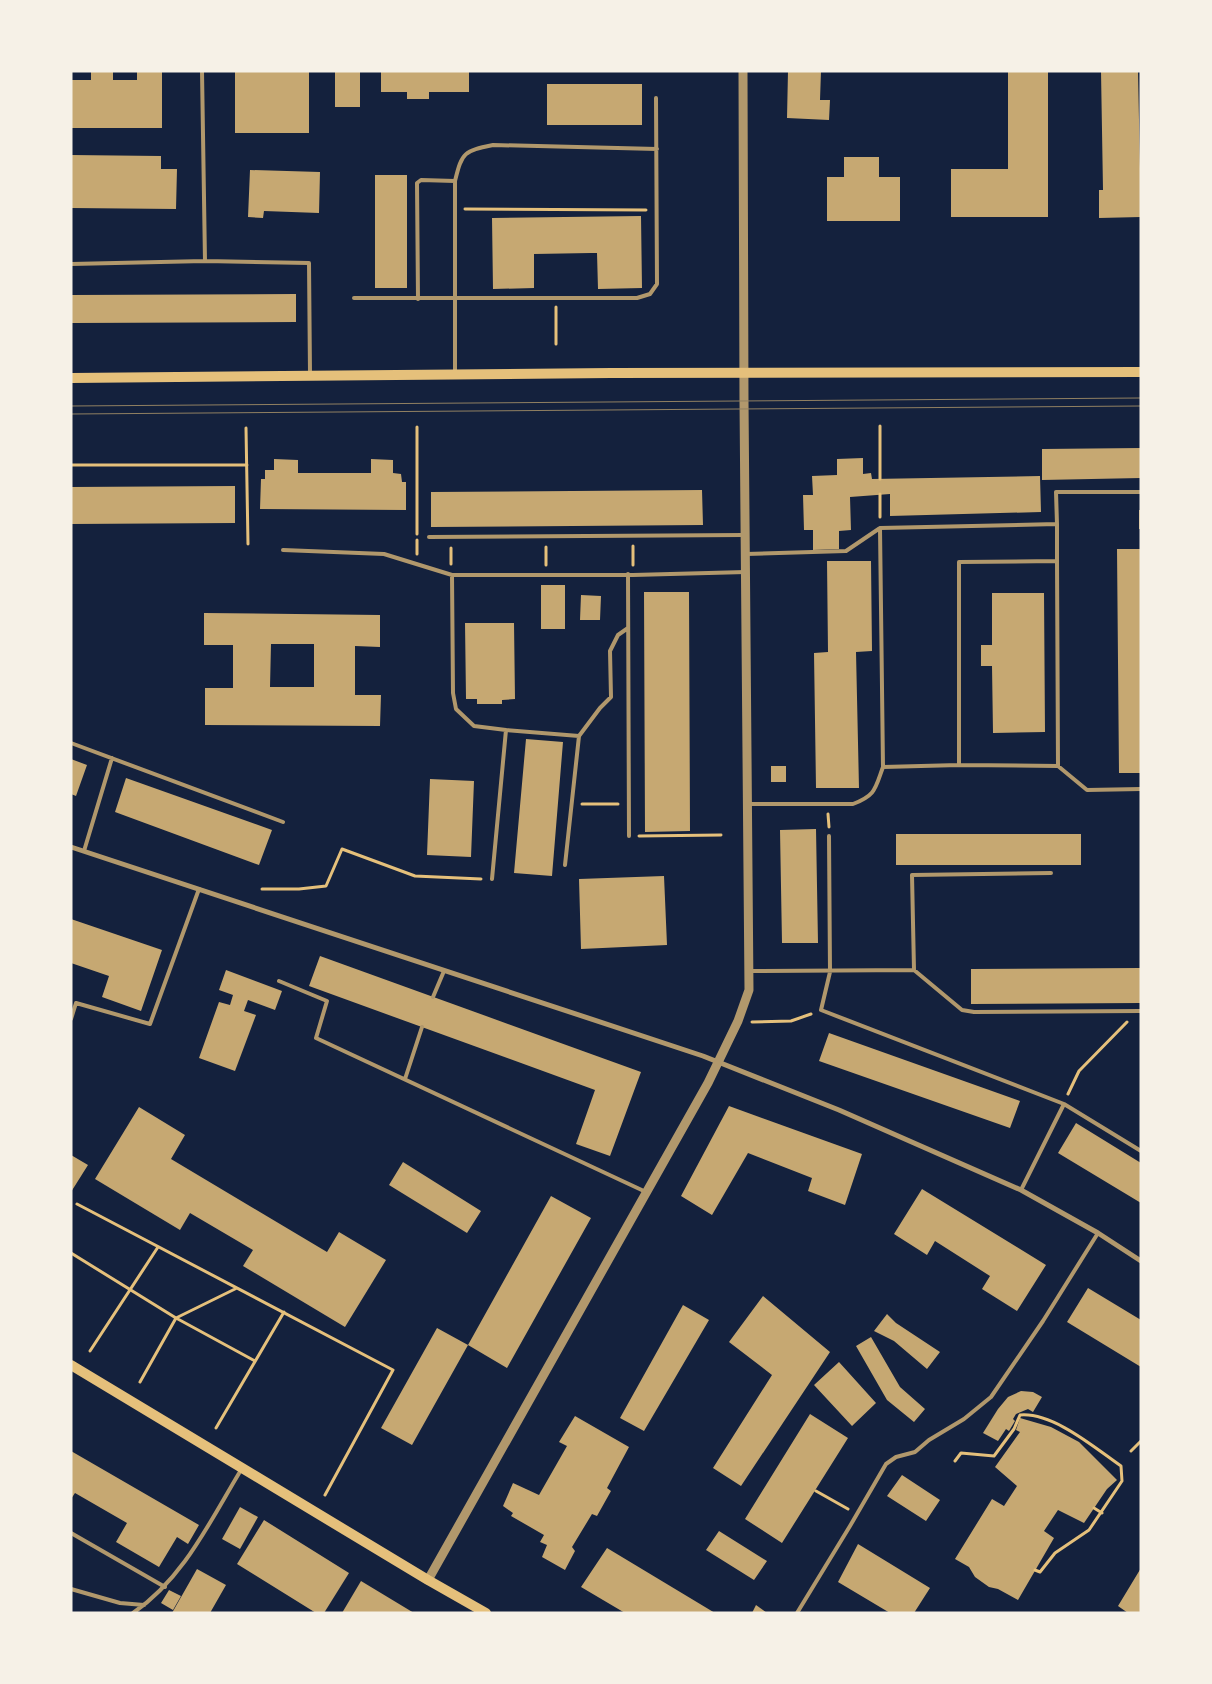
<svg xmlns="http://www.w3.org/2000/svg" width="1212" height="1684" viewBox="0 0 1212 1684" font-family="'Golos Text',sans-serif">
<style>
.building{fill:#c6a872;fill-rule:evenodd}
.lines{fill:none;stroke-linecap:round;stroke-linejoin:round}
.path{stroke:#e5c07b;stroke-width:3}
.service{stroke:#b1986c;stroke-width:4}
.minor{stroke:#b1986c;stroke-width:5}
.tertiary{stroke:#b1986c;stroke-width:9}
.secondary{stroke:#e5c07b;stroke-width:10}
.tram{stroke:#918062;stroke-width:1}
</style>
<rect width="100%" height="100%" fill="#14213d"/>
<path class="building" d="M 91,71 L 113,71 L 113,80 L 137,80 L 137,71 L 162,71 L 162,128 L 71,128 L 71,80 L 91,80 Z
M 235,71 L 309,71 L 309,133 L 235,133 Z
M 335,71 L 360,71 L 360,107 L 335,107 Z
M 381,71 L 469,71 L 469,92 L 429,92 L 429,99 L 407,99 L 407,92 L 381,92 Z
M 788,71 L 821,71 L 820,100 L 830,100 L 829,120 L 787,118 Z
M 1008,71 L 1048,71 L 1048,217 L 951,217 L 951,169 L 1008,169 Z
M 1101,71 L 1138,71 L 1141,217 L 1099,218 L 1099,190 L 1103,190 Z
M 547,84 L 642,84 L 642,125 L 547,125 Z
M 71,155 L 161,156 L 161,169 L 177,169 L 176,209 L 71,208 Z
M 844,157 L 879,157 L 879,177 L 900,177 L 900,221 L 827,221 L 827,177 L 844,177 Z
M 250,170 L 320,172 L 319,213 L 264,211 L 263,218 L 248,217 Z
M 375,175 L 407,175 L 407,288 L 375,288 Z
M 641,216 L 642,288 L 598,289 L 597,253 L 591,253 L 534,254 L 534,288 L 493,289 L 492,218 Z
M 296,294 L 296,322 L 71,323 L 71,295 Z
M 1141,448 L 1141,478 L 1042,480 L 1042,449 Z
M 863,458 L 863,474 L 871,473 L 872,479 L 1040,476 L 1041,512 L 890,516 L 890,494 L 850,497 L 851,530 L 839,531 L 839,549 L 813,550 L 813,530 L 804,530 L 803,495 L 813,495 L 812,476 L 837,475 L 837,459 Z
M 274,459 L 298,460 L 298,473 L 371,473 L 371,459 L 393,460 L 393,473 L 401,474 L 402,482 L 406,482 L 406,510 L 260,509 L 261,479 L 265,479 L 265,470 L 274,470 Z
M 235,486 L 235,523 L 71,524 L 71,487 Z
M 702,490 L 703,525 L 431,527 L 431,492 Z
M 1139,510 L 1141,510 L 1141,529 L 1139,529 Z
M 1117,549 L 1141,549 L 1141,773 L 1119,773 Z
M 827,561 L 871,561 L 872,651 L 856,652 L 859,788 L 816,788 L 814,653 L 828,652 Z
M 541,585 L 565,585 L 565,629 L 541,629 Z
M 644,592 L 689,592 L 690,831 L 645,832 Z
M 992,593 L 1044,593 L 1045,732 L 993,733 L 992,666 L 981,666 L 981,645 L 992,645 Z
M 581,595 L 601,596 L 600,620 L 580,620 Z
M 204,613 L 380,615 L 380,647 L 355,646 L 355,695 L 381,695 L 380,726 L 205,725 L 205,688 L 233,688 L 233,645 L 204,645 ZM 271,644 L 314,644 L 314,687 L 270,687 Z
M 465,623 L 514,623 L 515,699 L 502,700 L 502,704 L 477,704 L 477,699 L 466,699 Z
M 526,739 L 563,742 L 552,876 L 514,873 Z
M 71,759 L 87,765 L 76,796 L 71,794 Z
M 771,766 L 786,766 L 786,782 L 771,782 Z
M 126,778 L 272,830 L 259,865 L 115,812 Z
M 430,779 L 474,781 L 471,857 L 427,855 Z
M 816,829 L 818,943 L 782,943 L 780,830 Z
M 896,834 L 1081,834 L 1081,865 L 896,865 Z
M 664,876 L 667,945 L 581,949 L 579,879 Z
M 71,919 L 162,950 L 141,1011 L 102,997 L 109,976 L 71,963 Z
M 320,956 L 641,1072 L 610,1156 L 576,1144 L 595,1090 L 309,986 Z
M 1141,968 L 1141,1003 L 971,1004 L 971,969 Z
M 226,970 L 282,991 L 275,1010 L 248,1000 L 244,1011 L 256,1015 L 235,1071 L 199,1058 L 219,1002 L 230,1005 L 233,995 L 219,990 Z
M 829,1033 L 1020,1101 L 1010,1128 L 819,1061 Z
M 729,1106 L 862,1154 L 845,1205 L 808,1191 L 812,1178 L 748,1153 L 712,1215 L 681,1196 Z
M 139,1107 L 185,1135 L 171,1159 L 327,1252 L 339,1232 L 386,1260 L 345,1327 L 243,1266 L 253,1250 L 190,1213 L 180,1230 L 95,1179 Z
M 1076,1123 L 1141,1163 L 1141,1203 L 1058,1153 Z
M 71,1155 L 88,1165 L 71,1192 Z
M 403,1162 L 481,1211 L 467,1233 L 389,1185 Z
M 922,1189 L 1046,1265 L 1017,1311 L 982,1289 L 990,1276 L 935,1241 L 927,1255 L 894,1234 Z
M 551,1196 L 591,1218 L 507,1368 L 468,1345 Z
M 1088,1288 L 1141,1320 L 1141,1367 L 1067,1322 Z
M 763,1296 L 830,1352 L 741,1486 L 713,1468 L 772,1375 L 729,1342 Z
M 683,1305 L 709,1320 L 644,1431 L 620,1418 Z
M 887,1314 L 896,1323 L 940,1352 L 927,1369 L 894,1341 L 874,1331 Z
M 437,1328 L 468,1345 L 412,1445 L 381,1428 Z
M 871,1337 L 900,1387 L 925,1409 L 914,1422 L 887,1400 L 856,1346 Z
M 839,1362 L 876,1403 L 852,1426 L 814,1385 Z
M 1021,1391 L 1033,1392 L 1042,1397 L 1033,1412 L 1028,1409 L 1016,1414 L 1013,1419 L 1015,1421 L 1009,1431 L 1006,1429 L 998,1441 L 983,1433 L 998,1409 L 1008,1397 Z
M 810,1414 L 848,1438 L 782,1543 L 745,1519 Z
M 575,1416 L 629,1447 L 607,1488 L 611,1491 L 597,1516 L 592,1514 L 572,1547 L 575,1551 L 565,1570 L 542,1557 L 547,1545 L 540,1542 L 544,1535 L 511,1516 L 513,1513 L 503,1506 L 513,1483 L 539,1495 L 567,1446 L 559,1442 Z
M 1020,1418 L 1051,1427 L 1079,1442 L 1117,1480 L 1107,1489 L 1084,1523 L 1058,1510 L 1044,1531 L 1054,1538 L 1018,1600 L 998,1589 L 989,1587 L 975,1577 L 969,1567 L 955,1559 L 992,1499 L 1004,1506 L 1017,1486 L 995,1467 L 1020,1432 L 1016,1430 Z
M 71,1451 L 199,1525 L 188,1544 L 177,1537 L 159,1567 L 116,1542 L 127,1523 L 75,1493 L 71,1499 Z
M 902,1475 L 940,1500 L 926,1521 L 887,1496 Z
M 240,1507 L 258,1517 L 240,1549 L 222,1539 Z
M 264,1520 L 349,1573 L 324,1613 L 316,1613 L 237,1564 Z
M 719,1531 L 767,1561 L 754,1580 L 706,1550 Z
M 858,1544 L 930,1588 L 914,1613 L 890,1613 L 838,1582 Z
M 607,1548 L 715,1613 L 625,1613 L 581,1587 Z
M 1141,1568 L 1141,1613 L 1128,1613 L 1118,1606 Z
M 197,1569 L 226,1585 L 210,1613 L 172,1613 Z
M 361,1581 L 414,1613 L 342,1613 Z
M 169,1590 L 181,1596 L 173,1610 L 161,1603 Z
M 756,1605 L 767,1613 L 752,1613 Z"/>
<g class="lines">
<path class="path" d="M 465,209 L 646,210
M 556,344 L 556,307
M 417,427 L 417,534
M 246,428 L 248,544
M 71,465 L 247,465
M 880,479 L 880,426
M 880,517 L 880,494
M 546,547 L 546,565
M 451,548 L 451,564
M 417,554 L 417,540
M 633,565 L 633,546
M 582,804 L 618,804
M 828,814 L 829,827
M 639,836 L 721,835
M 262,889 L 299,889 L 326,886 L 342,849 L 415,876 L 481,879
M 752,1022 L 791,1021 L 811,1014
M 1068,1094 L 1079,1071 L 1127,1022
M 77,1204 L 393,1370 L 325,1495
M 71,1253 L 176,1318 L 255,1361
M 90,1351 L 158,1247
M 140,1382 L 176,1318 L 237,1288
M 216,1428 L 284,1312
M 1131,1451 L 1141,1441
M 955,1461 L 961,1453 L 994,1456 L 1014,1429 L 1020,1415 C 1053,1412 1095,1448 1121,1466 L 1122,1481 L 1089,1530 L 1055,1553 L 1040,1572 L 1035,1570
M 816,1491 L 848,1509
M 1094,1508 L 1102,1513"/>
<path class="service" d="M 202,71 L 205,261
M 71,264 L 205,261 L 309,263 L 310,374
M 354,298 L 637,298 L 650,294 L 657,284 L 656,98
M 418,299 L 417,183 L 421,180 L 455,181
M 455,374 L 455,181 C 462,152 464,151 493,145 L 657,149
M 1057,524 L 1057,561
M 429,537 L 744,535
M 283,550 L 384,554 L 452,575 L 633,575 L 746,572
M 746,554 L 846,551 L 880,528 L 1057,524 L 1056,492 L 1141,492
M 628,574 L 629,836
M 452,575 L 453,693 L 456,709 L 474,726 L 506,730
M 71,743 L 283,822
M 959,765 L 959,562 L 1057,561 L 1058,766
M 883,767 L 959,765 L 1058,766 L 1087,790 L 1141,789
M 748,804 L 853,804 C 876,795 875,789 883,767 L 880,528
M 829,836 L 830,972 L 821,1010 L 1064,1104 L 1141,1151
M 84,851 L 112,758
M 565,865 L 579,736 L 600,708 L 611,697 L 610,651 L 618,635 L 628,628
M 492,879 L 506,730 L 579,736
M 914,970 L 912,875 L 1051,873
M 749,971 L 914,970 L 962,1010 L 974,1012 L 1141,1011
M 279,981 L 327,1001 L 316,1038 L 646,1192
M 433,997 L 444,971
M 71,1019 L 76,1003 L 150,1024 L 199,889
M 405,1079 L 422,1027
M 1021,1190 L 1064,1104
M 71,1533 L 165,1587
M 71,1589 L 120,1603 L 144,1605
M 133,1613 C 184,1578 210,1521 241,1470
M 797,1613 L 850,1526 L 886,1464 L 896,1457 L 915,1452 L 929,1440 L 964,1419 L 991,1397 L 1043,1321 L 1098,1233"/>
<path class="minor" d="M 71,847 L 703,1056 L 839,1110 L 1021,1190 L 1098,1233 L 1141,1261"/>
<path class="tertiary" d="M 428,1580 L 708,1083 L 738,1021 L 749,990 L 744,401 L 743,71"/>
<path class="secondary" d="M 71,378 L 611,373 L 1141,372
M 71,1365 L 428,1580 L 486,1613"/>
<path class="tram" d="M 71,406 L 1141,398
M 71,414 L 1141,406"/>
</g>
<rect width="1212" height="1684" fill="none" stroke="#f6f1e7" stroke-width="145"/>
</svg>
